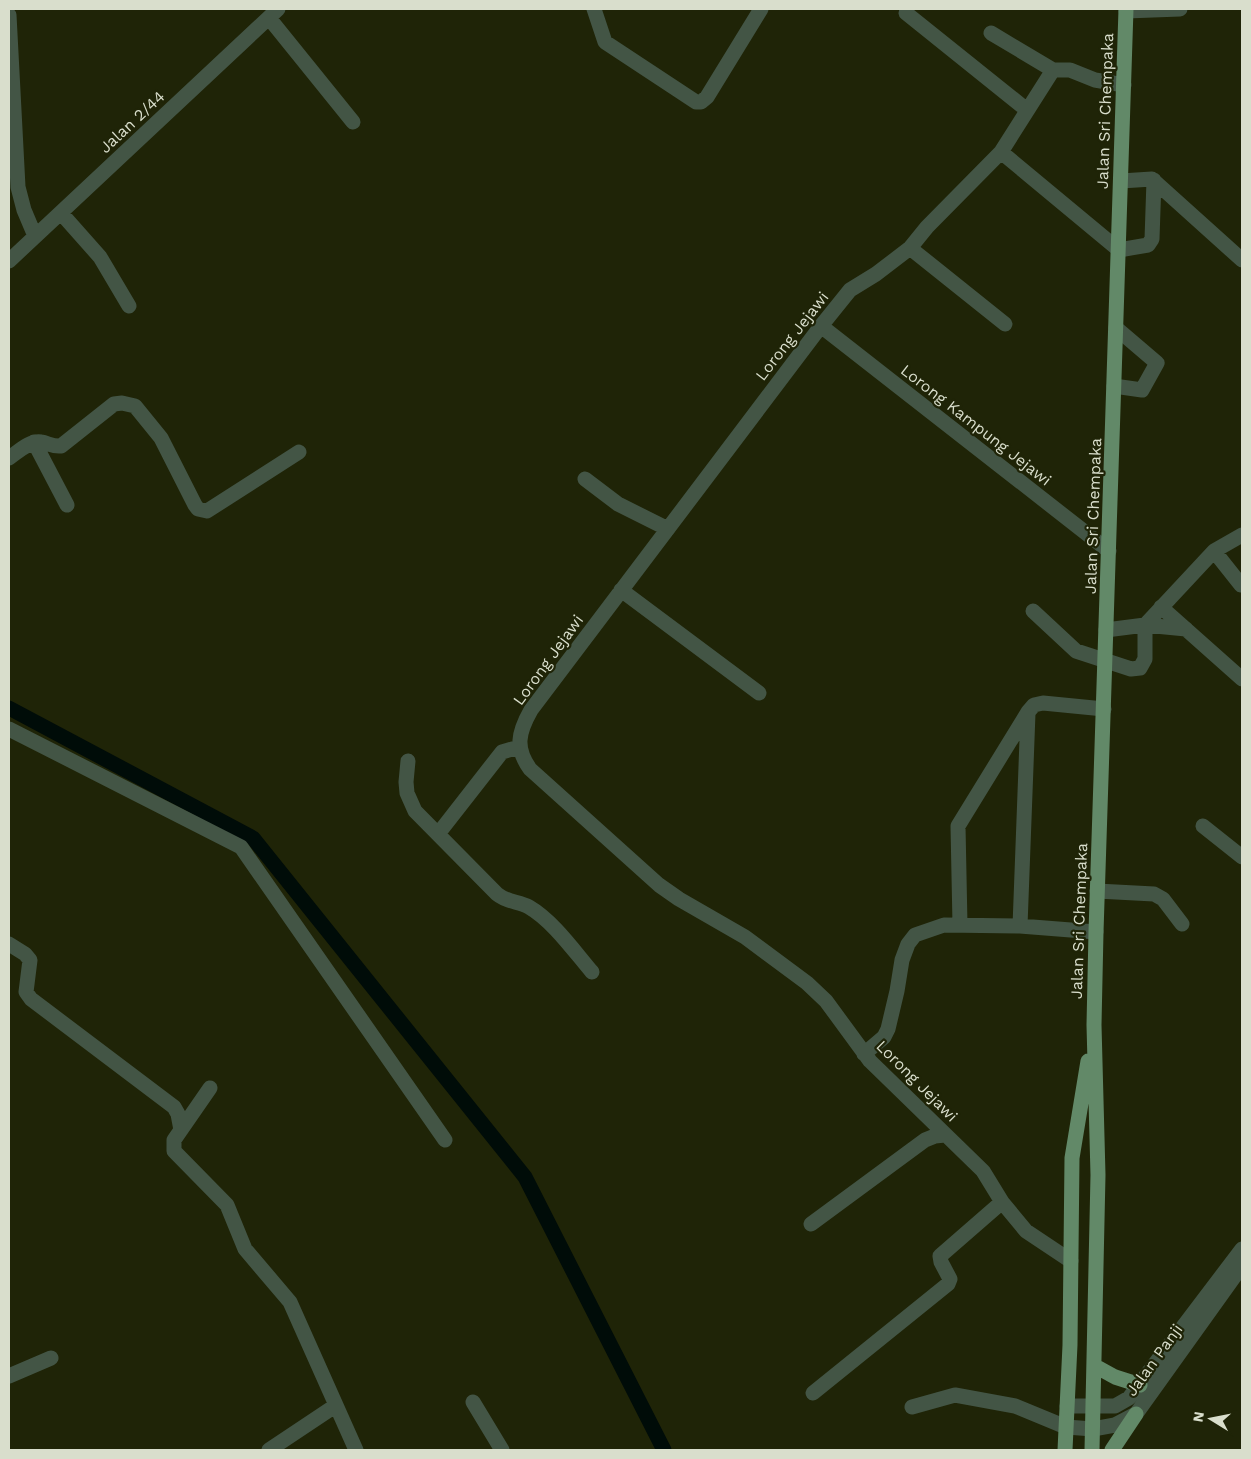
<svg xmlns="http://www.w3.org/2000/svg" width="1251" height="1459" viewBox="0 0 1251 1459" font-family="'Work Sans',sans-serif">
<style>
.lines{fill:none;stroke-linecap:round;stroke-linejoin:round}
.canal{stroke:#000c08;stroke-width:15}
.minor{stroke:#435545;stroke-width:15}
.major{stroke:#628968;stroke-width:15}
.labels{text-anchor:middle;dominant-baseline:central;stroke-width:4.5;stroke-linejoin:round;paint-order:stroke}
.street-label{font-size:16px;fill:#d9decc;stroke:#1f2407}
</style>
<rect width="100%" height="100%" fill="#1f2407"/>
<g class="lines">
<path class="canal" d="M 9,708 L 253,838 L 525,1177 L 664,1450"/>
<path class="minor" d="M 594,9 L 605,42 L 696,102 L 701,102 L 707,97 L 761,9
M 1126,11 L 1180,9
M 906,13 L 1027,110
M 9,15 L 18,187 L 24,210 L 35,236
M 269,18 L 353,122
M 991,33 L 1053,70
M 1001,152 L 1119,250 L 1148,245 L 1152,239 L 1154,180
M 1121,181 L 1152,179 L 1242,260
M 61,213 L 100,257 L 129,306
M 910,248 L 1005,324
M 9,261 L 278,9
M 821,326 L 1109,551
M 1114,386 L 1142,390 L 1157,363 L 1116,328
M 34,442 L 67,505
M 9,458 C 18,452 30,440 41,442 C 48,443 53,447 61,446 L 114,404 L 122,403 L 135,406 L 161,438 L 195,505 L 198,509 L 207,511 L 299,452
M 585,479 L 618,504 L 668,529
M 1214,551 L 1241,585
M 621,590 L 759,693
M 1161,607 L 1242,679
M 1033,611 L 1076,651 L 1131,669 L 1140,668 L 1145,659 L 1145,625 L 1186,629
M 1106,630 L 1145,625 L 1214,551 L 1242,535
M 9,729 L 241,847 L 445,1140
M 408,761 L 406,782 L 407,793 L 415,811 L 497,894 C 508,903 519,901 529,907 C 553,921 574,951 592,972
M 1203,826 L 1242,857
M 438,834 L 502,752 L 519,747
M 1097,891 L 1154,894 L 1163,899 L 1182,924
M 960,925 L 958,826 L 1028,712 L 1034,705 L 1043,703 L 1104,709
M 1020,926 L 1028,713
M 9,944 L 25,954 L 30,960 L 26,992 L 31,999 L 174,1107 L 178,1114 L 181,1130
M 864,1054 L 884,1037 L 888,1029 L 897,991 L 902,960 L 908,944 L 915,935 L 944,925 L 1020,926 L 1096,932
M 210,1088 L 174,1140 L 174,1151 L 227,1205 L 245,1249 L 290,1302 L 356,1450
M 811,1224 L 925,1140 L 935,1136 L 945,1135
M 1071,1261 L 1026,1231 L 1002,1202 L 983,1171 L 870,1061 L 826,1001 L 807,983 L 745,937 L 679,899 L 659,885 L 530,769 C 515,748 518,733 531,710 L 821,326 L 850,290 L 876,274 L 910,248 L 927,227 L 1001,152 L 1053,70 L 1070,70 L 1095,80 L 1124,85
M 9,1376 L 51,1358
M 813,1393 L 948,1284 L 950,1279 L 941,1262 L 940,1256 L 1002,1202
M 473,1402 L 502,1450
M 1067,1406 L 1115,1406 L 1129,1398 L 1242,1249
M 912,1407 L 955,1395 L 1015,1406 L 1066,1427 L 1093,1429 L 1115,1425 L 1136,1414 L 1242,1266
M 269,1450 L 335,1406"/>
<path class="major" d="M 1095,1366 L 1115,1377 L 1140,1385
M 1065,1450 L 1070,1345 L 1072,1158 L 1088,1061
M 1092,1450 L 1098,1175 L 1094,1025 L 1096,932 L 1126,9
M 1112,1450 L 1136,1414"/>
</g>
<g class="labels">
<g class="street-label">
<text transform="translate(1105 111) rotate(-88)">Jalan Sri Chempaka</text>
<text transform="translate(132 122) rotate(-43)">Jalan 2/44</text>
<text transform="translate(792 336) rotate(-52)">Lorong Jejawi</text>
<text transform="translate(976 425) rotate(38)">Lorong Kampung Jejawi</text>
<text transform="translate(1093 516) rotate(-88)">Jalan Sri Chempaka</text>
<text transform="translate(548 660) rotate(-54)">Lorong Jejawi</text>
<text transform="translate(1079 921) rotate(-88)">Jalan Sri Chempaka</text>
<text transform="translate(917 1081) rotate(45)">Lorong Jejawi</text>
<text transform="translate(1154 1360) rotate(-54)">Jalan Panji</text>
</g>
</g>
<rect width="1251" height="1459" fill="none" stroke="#d9decc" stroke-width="20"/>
<g transform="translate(1211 1419) rotate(280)" stroke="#1f2407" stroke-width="4" paint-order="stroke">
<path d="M0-4L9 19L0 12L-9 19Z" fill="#d9decc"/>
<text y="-8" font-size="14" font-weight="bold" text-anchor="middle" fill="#d9decc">N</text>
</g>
</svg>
